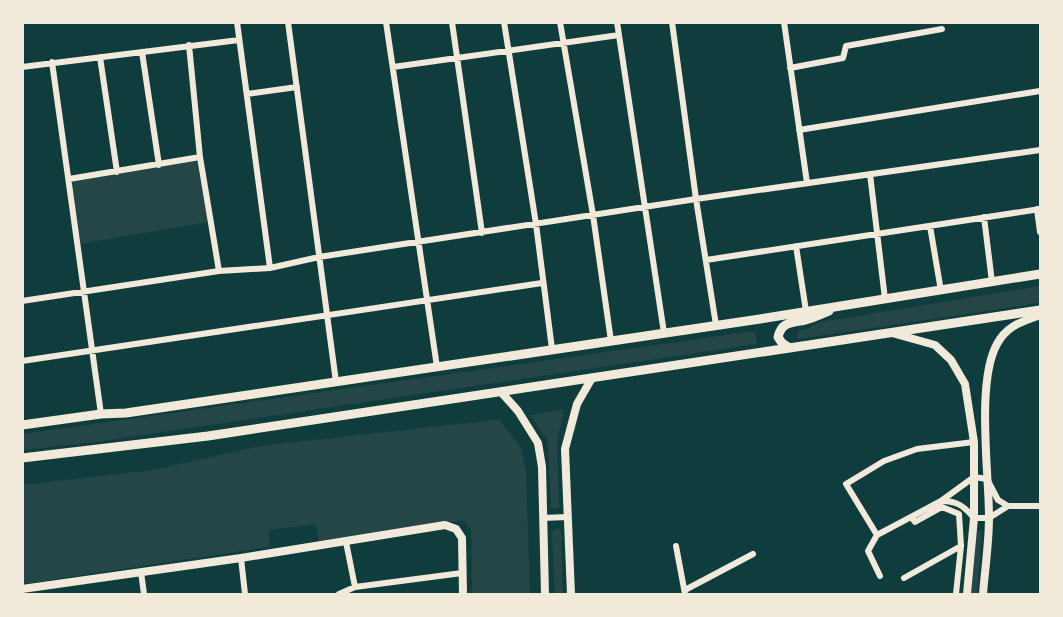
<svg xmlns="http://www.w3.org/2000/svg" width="1063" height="617" viewBox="0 0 1063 617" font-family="Manrope,sans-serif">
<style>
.green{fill:#244646}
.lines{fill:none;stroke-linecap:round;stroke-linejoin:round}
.minor{stroke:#f1e9da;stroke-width:6}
.tertiary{stroke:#f1e9da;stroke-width:8}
.secondary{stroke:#f1e9da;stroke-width:8}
.trunk{stroke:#f1e9da;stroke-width:9}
</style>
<rect width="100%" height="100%" fill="#0f3d3e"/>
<path class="green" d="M 199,158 L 208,222 L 80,244 L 70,180 Z
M 1040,286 L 1040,303 L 798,339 L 797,331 L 809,328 L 820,322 Z
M 755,331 L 757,344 L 103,441 L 23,450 L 23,434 Z
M 564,409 L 557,441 L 559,508 L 551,509 L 548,445 L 546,438 L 530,415 Z
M 494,420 L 500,420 L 521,448 L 526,471 L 530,594 L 472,594 L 471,529 L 463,520 L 319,542 L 316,524 L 269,530 L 269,547 L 23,584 L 22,485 L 153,470 L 260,446 Z
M 559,528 L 561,532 L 563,594 L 555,594 L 552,533 L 554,529 Z
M 977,531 L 982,531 L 977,594 L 971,594 Z"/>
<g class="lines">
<path class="minor" d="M 237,22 L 270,268
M 288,22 L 336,382
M 386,22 L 437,367
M 452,22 L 482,233
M 504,22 L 536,224 L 552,349
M 560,22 L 593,215 L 611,341
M 617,22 L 664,333
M 672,22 L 696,199 L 716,325
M 784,22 L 807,183
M 189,45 L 200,157
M 142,52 L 159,165
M 100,57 L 117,172
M 52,62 L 101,414
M 22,67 L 239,40
M 393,67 L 619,35
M 790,68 L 843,58 L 846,46 L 942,29
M 247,94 L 297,87
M 799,130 L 1040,91
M 870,174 L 885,299
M 69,179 L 200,157 L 219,271
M 1037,209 L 1040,232
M 984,217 L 992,282
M 930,226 L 941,291
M 796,246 L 806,311
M 706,260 L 1040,209
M 22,301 L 219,271 L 270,268 L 319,257 L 696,199 L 1040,150
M 22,361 L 542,283
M 942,501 C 957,501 964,506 974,518 L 989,518 L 1008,506 L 1040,506
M 911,517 L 915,522 L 942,507 L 959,514 L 961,546 L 956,594
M 543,518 L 567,517
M 877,535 L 846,484 L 884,461 L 917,449 L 974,442
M 346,542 L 355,587
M 676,546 L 685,594
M 241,558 L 245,594
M 141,572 L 144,594
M 880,576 L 868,551 L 877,535 L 941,501 L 974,477 L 987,479 L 998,500 L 1008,506
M 904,578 L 961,546
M 685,590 L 753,554
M 339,594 L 355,587 L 462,573"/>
<path class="tertiary" d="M 22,589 L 241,558 L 445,525 L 456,529 L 462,538 L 463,594"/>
<path class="secondary" d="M 892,333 L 935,345 L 951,360 L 965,384 L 974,442 L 974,518 L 967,594
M 501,392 L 518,411 L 538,443 L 542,467 L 545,594
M 571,594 L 565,449 L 577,404 L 592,378
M 983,594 C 985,569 989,543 989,517 C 989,473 976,382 997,344 C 1007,325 1022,322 1040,315"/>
<path class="trunk" d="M 790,348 L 782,343 L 778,337 C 782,321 792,323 805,320 C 813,318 821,314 829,311
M 22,425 L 101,414 L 126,413 L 760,319 L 1040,274
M 22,458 L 208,436 L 1040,310"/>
</g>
<rect width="1063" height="617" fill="none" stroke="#f1e9da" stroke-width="48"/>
</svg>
